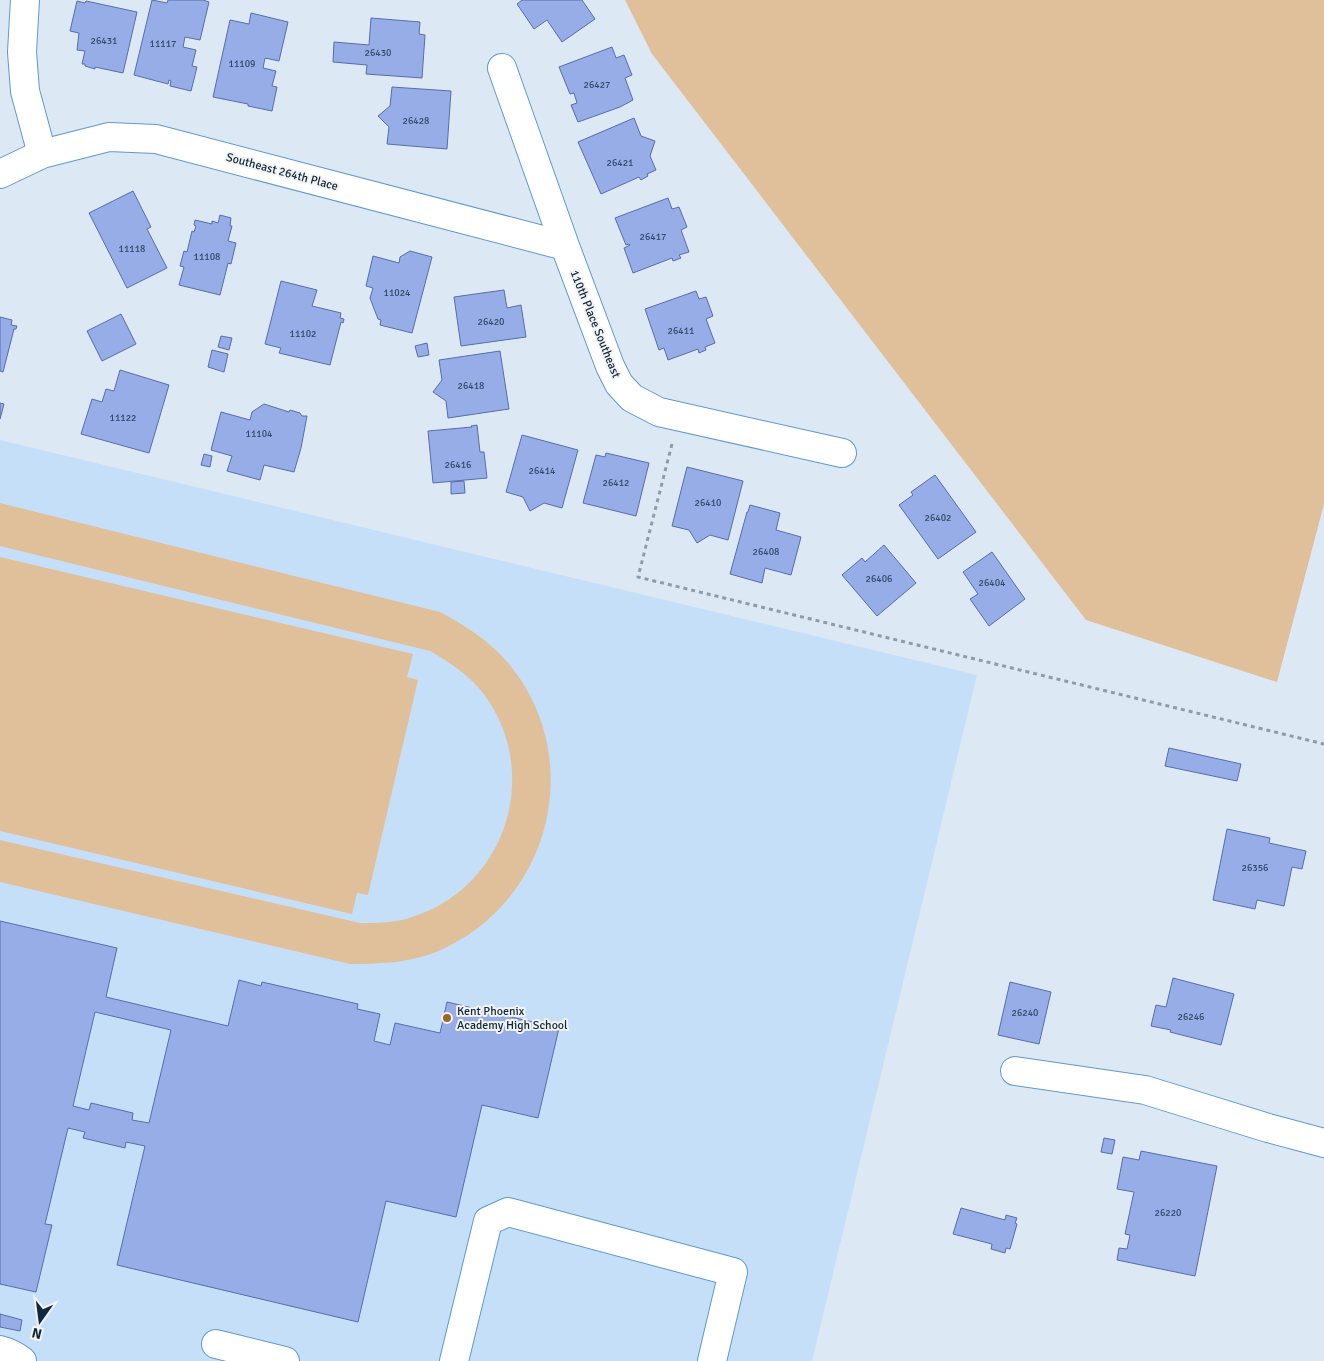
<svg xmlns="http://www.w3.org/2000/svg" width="1324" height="1361" viewBox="0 0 1324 1361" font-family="Signika,sans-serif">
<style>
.built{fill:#c6dff9}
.green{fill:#e0bf9b}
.building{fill:#97ade8;stroke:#576dab;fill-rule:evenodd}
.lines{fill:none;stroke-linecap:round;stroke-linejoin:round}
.minor-casing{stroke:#6099cf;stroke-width:30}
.path{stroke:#8c9cac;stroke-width:3;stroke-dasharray:4 4;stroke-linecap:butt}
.minor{stroke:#fff;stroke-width:28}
.poi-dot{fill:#9d6721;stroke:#f3f3f3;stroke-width:2}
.labels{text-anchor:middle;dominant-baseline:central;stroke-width:4;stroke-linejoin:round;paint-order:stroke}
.number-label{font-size:10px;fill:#324968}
.street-label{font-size:12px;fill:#10283e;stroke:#f3f3f3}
.poi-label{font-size:12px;fill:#10283e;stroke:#f3f3f3;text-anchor:start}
</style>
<rect width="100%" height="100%" fill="#dce8f3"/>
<path class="built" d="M 0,440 L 977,675 L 812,1361 L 0,1361 Z"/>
<path class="green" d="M 625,0 L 1324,0 L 1324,504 L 1277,682 L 1086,620 L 652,54 Z
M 0,503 L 440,612 C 466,626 490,641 509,664 C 588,760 550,905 436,952 C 408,963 379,964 350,964 L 0,882 L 0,840 L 360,923 C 377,923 395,923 412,917 C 502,889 540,782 490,703 C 475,679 454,665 430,651 L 0,546 Z
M 0,557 L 413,654 L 407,677 L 418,680 L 368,895 L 357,893 L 352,914 L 0,831 Z"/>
<path class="building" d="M 152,0 L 167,3 L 168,0 L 203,0 L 209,2 L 200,40 L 185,37 L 183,47 L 196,50 L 192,66 L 197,67 L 191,91 L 170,86 L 171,81 L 169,80 L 168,84 L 134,75 Z
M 522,0 L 582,0 L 595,19 L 562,42 L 547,20 L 534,29 L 517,4 Z
M 77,1 L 85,3 L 86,1 L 137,12 L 123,73 L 95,67 L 95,69 L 85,66 L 85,64 L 82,64 L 85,51 L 77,50 L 79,33 L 70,31 Z
M 251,13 L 288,22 L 279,61 L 265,58 L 263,68 L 276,71 L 272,86 L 277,87 L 272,111 L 248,106 L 248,104 L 213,97 L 230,20 L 249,24 Z
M 371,18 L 420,22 L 419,34 L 425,35 L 422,78 L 366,74 L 367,65 L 333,62 L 334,42 L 369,45 Z
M 612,47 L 616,58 L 624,55 L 632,75 L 625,78 L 633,100 L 620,107 L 578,122 L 571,105 L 577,103 L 574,93 L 570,94 L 559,67 Z
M 392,87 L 451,91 L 447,149 L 387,144 L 389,127 L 378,116 L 390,106 Z
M 634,118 L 641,136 L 655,141 L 650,156 L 656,170 L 647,174 L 648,176 L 641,180 L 639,177 L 601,194 L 578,142 Z
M 133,191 L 151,227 L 147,229 L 167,268 L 127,288 L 89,213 Z
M 668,198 L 672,209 L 679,207 L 687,227 L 681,230 L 689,252 L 679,255 L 681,258 L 673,261 L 672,258 L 633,273 L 624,248 L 630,245 L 629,244 L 626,245 L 615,218 Z
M 220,215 L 231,218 L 230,226 L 232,226 L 228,241 L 236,243 L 231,264 L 228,263 L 220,295 L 179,285 L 184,267 L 180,266 L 184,251 L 187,252 L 192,231 L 194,232 L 196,226 L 194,225 L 195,220 L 212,224 L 212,221 L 218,223 Z
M 410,251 L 432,257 L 412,333 L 380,325 L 381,320 L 378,319 L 370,298 L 373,288 L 366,286 L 373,256 L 399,263 L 400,257 Z
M 281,281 L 317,290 L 312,306 L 341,313 L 340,318 L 344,319 L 343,323 L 341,322 L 330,365 L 279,353 L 281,348 L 265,344 Z
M 504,290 L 507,308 L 521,305 L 526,337 L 461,346 L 454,297 Z
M 696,291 L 699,299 L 706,297 L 713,316 L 706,319 L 715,343 L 705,347 L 706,350 L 699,353 L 698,349 L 668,360 L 664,348 L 659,350 L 645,309 Z
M 121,314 L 136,344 L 102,361 L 87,331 Z
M 0,317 L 12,320 L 11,325 L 17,326 L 16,329 L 14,329 L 3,372 L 0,371 Z
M 221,336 L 232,338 L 229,350 L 218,347 Z
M 427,343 L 429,355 L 418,357 L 415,346 Z
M 212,350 L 228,354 L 224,372 L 208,367 Z
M 500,351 L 509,409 L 448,418 L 446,401 L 433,392 L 442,380 L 439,360 Z
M 120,370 L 169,385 L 149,453 L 81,434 L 92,399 L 102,402 L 106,389 L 114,391 Z
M 0,403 L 4,404 L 0,419 Z
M 264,404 L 289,412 L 290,410 L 300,413 L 302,416 L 307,416 L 301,448 L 294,472 L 264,465 L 260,480 L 227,471 L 232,456 L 211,450 L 221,412 L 250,420 L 252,412 Z
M 477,425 L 480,452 L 484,452 L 487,478 L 433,483 L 428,431 L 472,427 L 471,426 Z
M 522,435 L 578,450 L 562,508 L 544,503 L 530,511 L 523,497 L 506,492 Z
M 606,453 L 649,463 L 636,516 L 583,503 L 596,455 L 605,457 Z
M 204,454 L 212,456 L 210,467 L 201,465 Z
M 687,467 L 743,481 L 728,540 L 710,535 L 697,543 L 689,530 L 672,526 Z
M 935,475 L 976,532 L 938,559 L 899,505 L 913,495 L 911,492 Z
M 464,481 L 465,493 L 451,494 L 451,482 Z
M 750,505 L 780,513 L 776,530 L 801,537 L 791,575 L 765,568 L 762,583 L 730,574 L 747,512 L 748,512 Z
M 884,545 L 916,583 L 877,616 L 842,575 L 862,558 L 865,562 Z
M 992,552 L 1025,599 L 989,626 L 970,599 L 978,594 L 963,572 Z
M 1169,748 L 1241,764 L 1237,781 L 1165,766 Z
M 1227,829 L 1270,838 L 1269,843 L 1306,851 L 1302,869 L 1292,867 L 1284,906 L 1257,900 L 1255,909 L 1213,900 Z
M 0,921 L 117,948 L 106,997 L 228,1026 L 239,980 L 261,986 L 262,982 L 358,1004 L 357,1009 L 380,1014 L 374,1041 L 390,1045 L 395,1023 L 440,1033 L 447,1002 L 559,1028 L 538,1118 L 482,1105 L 456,1217 L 386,1201 L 358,1322 L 117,1265 L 145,1146 L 126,1142 L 125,1148 L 83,1138 L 85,1132 L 68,1128 L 45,1224 L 52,1225 L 36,1292 L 0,1284 ZM 95,1012 L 171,1030 L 149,1123 L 132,1120 L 133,1113 L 91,1103 L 89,1110 L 73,1106 Z
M 1173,978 L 1234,994 L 1221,1045 L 1170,1032 L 1171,1030 L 1151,1026 L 1156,1005 L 1166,1007 Z
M 1010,982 L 1051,992 L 1039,1044 L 998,1035 Z
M 1104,1138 L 1115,1140 L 1112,1154 L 1101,1152 Z
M 1141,1151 L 1217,1166 L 1195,1276 L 1117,1260 L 1119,1248 L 1127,1249 L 1130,1235 L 1125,1234 L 1134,1192 L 1117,1189 L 1123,1157 L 1139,1160 Z
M 961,1208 L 1005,1220 L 1006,1215 L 1017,1218 L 1015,1223 L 1017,1224 L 1010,1249 L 1006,1248 L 1005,1253 L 991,1249 L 992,1244 L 953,1234 Z
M 0,1314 L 22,1320 L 20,1331 L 0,1327 Z"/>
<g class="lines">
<defs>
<path id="minor" d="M 25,0 L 22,52 L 25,91 L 42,154
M 502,68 L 565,246 L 610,366 L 619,384 L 632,398 L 659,412 L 842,453
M 0,174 L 42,154 L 109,137 L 156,139 L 565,246
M 1015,1071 L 1145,1090 L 1268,1128 L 1324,1143
M 216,1344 L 285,1361
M 0,1350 C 8,1352 15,1355 22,1361
M 454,1361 L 488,1221 L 508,1212 L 733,1272 L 712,1361"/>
</defs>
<use href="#minor" class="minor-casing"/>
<path class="path" d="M 672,444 L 638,577 L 1324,744"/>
<use href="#minor" class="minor"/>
</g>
<circle class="poi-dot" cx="447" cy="1018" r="5"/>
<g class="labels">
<g class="number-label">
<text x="104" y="41">26431</text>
<text x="163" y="44">11117</text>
<text x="378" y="53">26430</text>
<text x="242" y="64">11109</text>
<text x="597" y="85">26427</text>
<text x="416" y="121">26428</text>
<text x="620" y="163">26421</text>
<text x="653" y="237">26417</text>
<text x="132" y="249">11118</text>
<text x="207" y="257">11108</text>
<text x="397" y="293">11024</text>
<text x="491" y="322">26420</text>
<text x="681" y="331">26411</text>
<text x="303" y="334">11102</text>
<text x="471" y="386">26418</text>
<text x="123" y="418">11122</text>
<text x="259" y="434">11104</text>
<text x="458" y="465">26416</text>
<text x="542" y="471">26414</text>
<text x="616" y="483">26412</text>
<text x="708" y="503">26410</text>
<text x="938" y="518">26402</text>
<text x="766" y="552">26408</text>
<text x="879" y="579">26406</text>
<text x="992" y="583">26404</text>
<text x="1255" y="868">26356</text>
<text x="1025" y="1013">26240</text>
<text x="1191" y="1017">26246</text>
<text x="1168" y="1213">26220</text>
</g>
<g class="street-label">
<text transform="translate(282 172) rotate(15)">Southeast 264th Place</text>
<text transform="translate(595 324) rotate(68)">110th Place Southeast</text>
</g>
<g class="poi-label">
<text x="457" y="1011">Kent Phoenix<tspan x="457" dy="14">Academy High School</tspan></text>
</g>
</g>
<g transform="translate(40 1321) rotate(194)" stroke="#f3f3f3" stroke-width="4" paint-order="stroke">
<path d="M0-4L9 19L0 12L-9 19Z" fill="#10283e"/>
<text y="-8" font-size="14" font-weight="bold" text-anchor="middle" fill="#10283e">N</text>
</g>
</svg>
